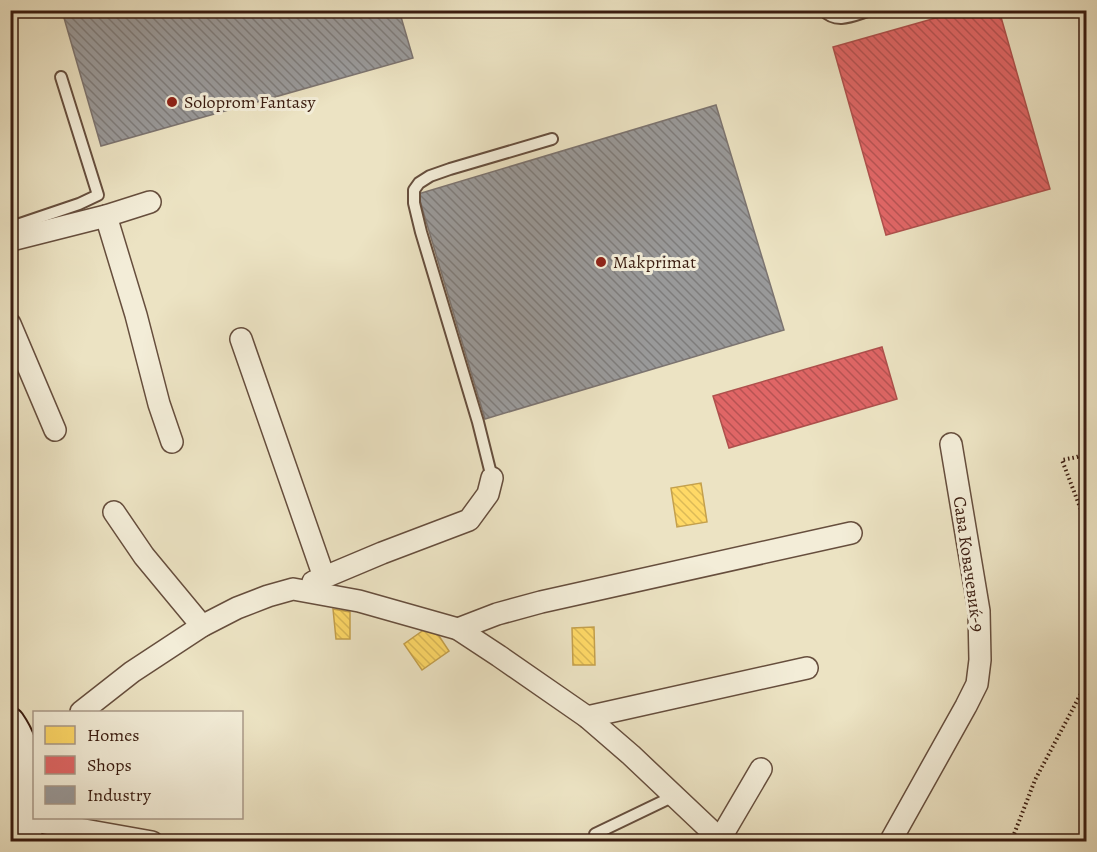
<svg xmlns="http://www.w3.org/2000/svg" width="1097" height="852" viewBox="0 0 1097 852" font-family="Alegreya,serif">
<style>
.homes{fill:url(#homes-back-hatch);stroke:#c4a04c;stroke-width:1.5}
.shops{fill:url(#shops-back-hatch);stroke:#ae504c;stroke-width:1.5}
.industry{fill:url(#industry-back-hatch);stroke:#7c7470;stroke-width:1.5}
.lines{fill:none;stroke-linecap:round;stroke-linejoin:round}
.lane-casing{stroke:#664e3d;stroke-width:14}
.street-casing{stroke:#664e3d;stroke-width:24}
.secondary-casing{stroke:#3a1c10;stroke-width:32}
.path{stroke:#3a1c10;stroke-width:4;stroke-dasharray:1.5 3;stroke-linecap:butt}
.lane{stroke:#f3edd8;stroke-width:10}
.street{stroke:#f3edd8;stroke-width:21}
.secondary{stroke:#f3edd8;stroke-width:28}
.poi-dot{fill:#8f2418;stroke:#f3edd8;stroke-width:2}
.labels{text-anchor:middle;stroke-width:6;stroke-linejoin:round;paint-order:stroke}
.poi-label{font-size:18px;fill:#3a1c10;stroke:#f3edd8;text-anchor:start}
.street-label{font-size:18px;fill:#3a1c10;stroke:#f3edd8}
</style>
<defs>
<pattern id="homes-back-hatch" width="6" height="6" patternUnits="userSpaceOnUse" patternTransform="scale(1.5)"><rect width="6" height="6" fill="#ffd966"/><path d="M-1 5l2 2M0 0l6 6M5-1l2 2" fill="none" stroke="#dbba57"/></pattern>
<pattern id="shops-back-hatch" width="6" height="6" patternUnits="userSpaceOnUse" patternTransform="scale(1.5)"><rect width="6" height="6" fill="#e06666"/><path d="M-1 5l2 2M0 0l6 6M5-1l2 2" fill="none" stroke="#b75353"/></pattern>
<pattern id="industry-back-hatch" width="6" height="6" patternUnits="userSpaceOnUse" patternTransform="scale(1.5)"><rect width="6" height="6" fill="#999"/><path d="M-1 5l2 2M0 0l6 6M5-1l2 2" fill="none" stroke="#7e7c7b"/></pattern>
</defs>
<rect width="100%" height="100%" fill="#ece3c3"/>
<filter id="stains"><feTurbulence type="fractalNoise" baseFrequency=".00333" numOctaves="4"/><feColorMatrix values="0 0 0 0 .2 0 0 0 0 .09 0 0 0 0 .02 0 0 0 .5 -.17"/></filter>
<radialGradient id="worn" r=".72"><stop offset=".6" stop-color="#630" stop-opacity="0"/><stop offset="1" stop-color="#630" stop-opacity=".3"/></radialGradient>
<g class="homes">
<polygon points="701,483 707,522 677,527 671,488"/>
<polygon points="333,609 350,612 350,639 336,639"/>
<polygon points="594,627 595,665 573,665 572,628"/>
<polygon points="425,629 437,633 449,651 422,670 404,644"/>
</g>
<g class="shops">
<polygon points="964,10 999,10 1050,189 886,235 833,47"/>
<polygon points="882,347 897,399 729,448 713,396"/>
</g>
<g class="industry">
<polygon points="399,10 413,58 101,146 62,11"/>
<polygon points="716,105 784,330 485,419 418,194"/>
</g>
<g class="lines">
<defs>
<g id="lane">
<path d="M823,10C837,25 854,15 871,10"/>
<polyline points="10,230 20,224 79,204 98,195 61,77"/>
<polyline points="492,478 478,422 421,232 414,203 414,190 419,183 430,176 450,169 552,139"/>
<polyline points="595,834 674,796"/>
</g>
<g id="street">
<polyline points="106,216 136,315 159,404 172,442"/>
<polyline points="10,238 15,239 106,216 150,202"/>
<polyline points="10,324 55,430"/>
<polyline points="241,339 324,577"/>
<polyline points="114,512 144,556 202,626"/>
<polyline points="313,582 382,553 469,520 488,494 492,478"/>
<polyline points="458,629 497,614 541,602 851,533"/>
<polyline points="81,712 132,672 202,626 237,608 268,596 293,589 359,601 458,629 499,656 587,717 631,755 723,842"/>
<polyline points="587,717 807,668"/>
<polyline points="28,820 152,842"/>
<polyline points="720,839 761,769"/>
<polyline points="890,842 966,706 977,684 980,660 979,611 951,444"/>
</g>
<g id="secondary">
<path d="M10,722C30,751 29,778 10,807"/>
<polyline points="24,779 28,820 27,842"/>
</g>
</defs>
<use href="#lane" class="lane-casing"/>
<use href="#street" class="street-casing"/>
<use href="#secondary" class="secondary-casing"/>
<g class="path">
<polyline points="1085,10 1086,13"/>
<polyline points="1086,452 1077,457 1062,460 1086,523"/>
<polyline points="1011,842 1035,780 1086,684"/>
</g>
<use href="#lane" class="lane"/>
<use href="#street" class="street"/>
<use href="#secondary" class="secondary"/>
</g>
<g class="poi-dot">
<circle cx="172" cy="102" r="6"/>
<circle cx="601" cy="262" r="6"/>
</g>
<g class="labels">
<g class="poi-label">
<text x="184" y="108">Soloprom Fantasy</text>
<text x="613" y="268">Makprimat</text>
</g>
<g class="street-label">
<text transform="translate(969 564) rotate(82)" y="6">Сава Ковачевиќ-9</text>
</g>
</g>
<rect width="1097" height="852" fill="none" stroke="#ece3c3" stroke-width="36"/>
<rect x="12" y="12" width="1073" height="828" fill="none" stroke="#3a1c10" stroke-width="3"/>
<rect x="18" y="18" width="1061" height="816" fill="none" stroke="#3a1c10" stroke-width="1.5"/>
<rect x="33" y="711" width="210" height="108" fill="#f3edd8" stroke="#a99988" stroke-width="1.5"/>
<rect x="45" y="726" width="30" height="18" fill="#ffd966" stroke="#a99988" stroke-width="1.5"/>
<text x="87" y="741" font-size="18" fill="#3a1c10">Homes</text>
<rect x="45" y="756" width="30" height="18" fill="#e06666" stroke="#a99988" stroke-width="1.5"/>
<text x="87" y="771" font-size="18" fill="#3a1c10">Shops</text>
<rect x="45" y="786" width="30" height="18" fill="#999999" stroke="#a99988" stroke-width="1.5"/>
<text x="87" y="801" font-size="18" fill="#3a1c10">Industry</text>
<rect width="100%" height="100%" filter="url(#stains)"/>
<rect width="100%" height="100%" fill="url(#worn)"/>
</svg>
